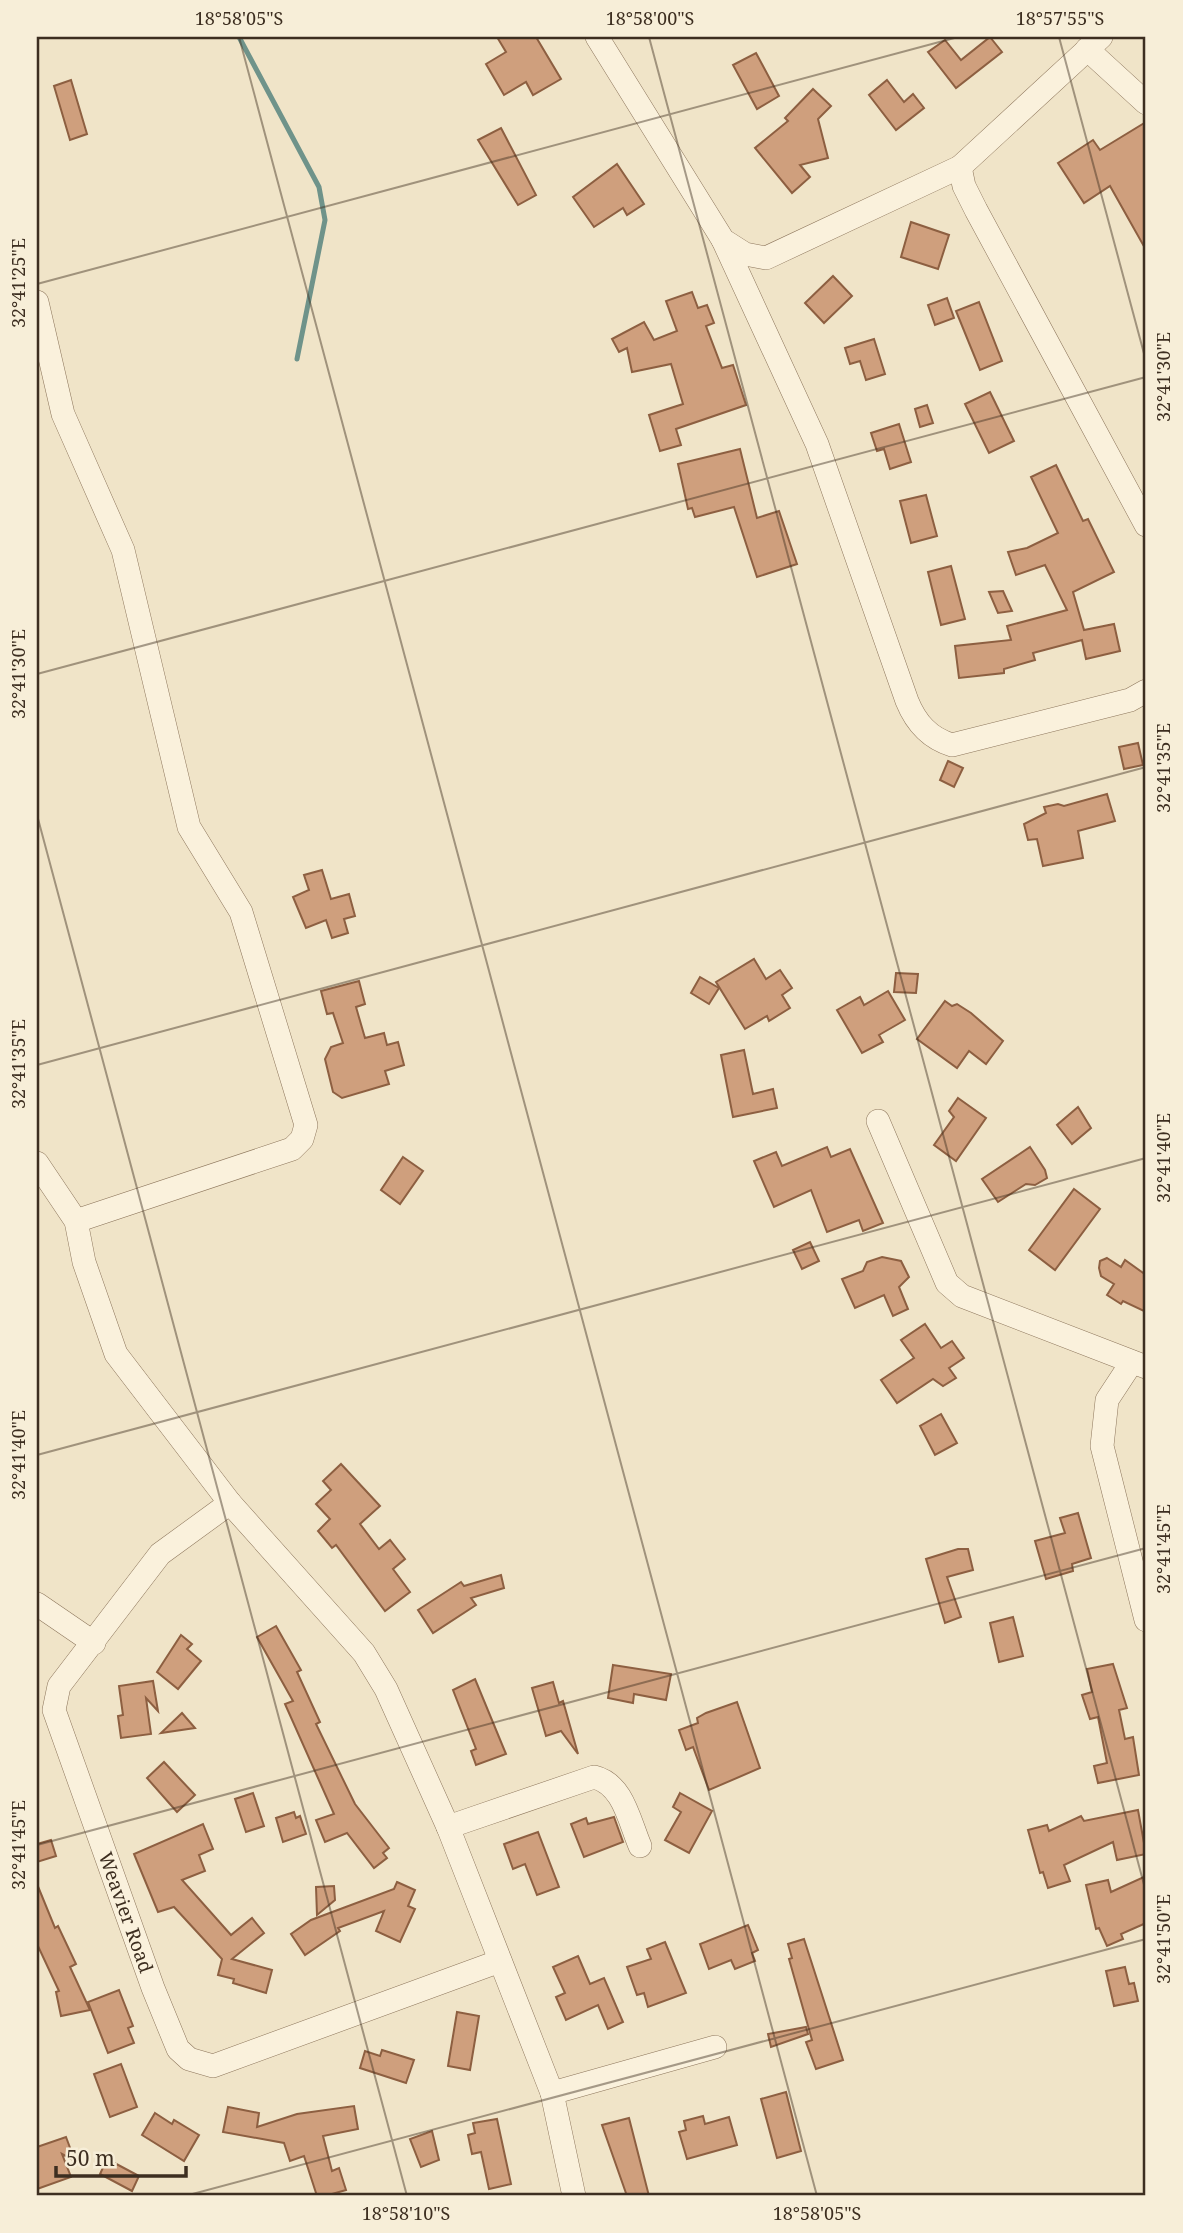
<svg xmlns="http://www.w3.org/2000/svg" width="1183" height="2233" viewBox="0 0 1183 2233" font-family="'Noto Serif',serif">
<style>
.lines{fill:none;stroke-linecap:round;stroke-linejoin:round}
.stream{stroke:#6f938a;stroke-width:5}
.building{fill:#cf9f7d;stroke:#8d5f41;stroke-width:2}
.minor-casing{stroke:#8d765c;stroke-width:24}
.minor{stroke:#faf1dc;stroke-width:23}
.ticks{fill:none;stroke:#3d2e20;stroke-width:2;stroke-opacity:0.45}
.labels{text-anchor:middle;stroke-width:5;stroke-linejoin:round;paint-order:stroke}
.street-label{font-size:19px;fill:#3d2e20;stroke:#f7eed8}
.neatline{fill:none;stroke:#3d2e20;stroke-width:2.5}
.ticks-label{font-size:18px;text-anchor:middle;fill:#3d2e20}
</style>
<rect width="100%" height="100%" fill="#f0e4c8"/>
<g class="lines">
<polyline class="stream" points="239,37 319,187 325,220 297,359"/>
</g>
<g class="building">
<polygon points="497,37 536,37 561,79 533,95 526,82 504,95 486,64 506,52"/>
<polygon points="990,37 1002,52 956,88 928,52 945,40 961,60"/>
<polygon points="756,53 779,96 757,109 733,65"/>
<polygon points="71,80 87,134 70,140 54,86"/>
<polygon points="887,80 904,102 913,94 924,108 896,130 869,95"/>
<polygon points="813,89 831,106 818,119 828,158 800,165 810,177 792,193 755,148 788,121 785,118"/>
<polygon points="1146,122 1146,250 1110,186 1084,203 1058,163 1093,140 1100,150"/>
<polygon points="501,128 536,195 518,205 478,140"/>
<polygon points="617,164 644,204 627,215 623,208 594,227 573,197"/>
<polygon points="911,222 949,235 938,269 901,257"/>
<polygon points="833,276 852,296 824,323 805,303"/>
<polygon points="692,292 698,308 707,305 714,323 706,326 722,368 733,365 746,405 676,429 681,445 660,451 649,415 683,404 671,364 632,372 627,348 619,352 612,339 644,322 654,340 677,331 666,301"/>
<polygon points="947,298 954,318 935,325 928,305"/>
<polygon points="979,302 1002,361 980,370 956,311"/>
<polygon points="874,339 885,374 866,380 860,361 850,364 845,348"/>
<polygon points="990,392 1014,441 989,453 965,404"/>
<polygon points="927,405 933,423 920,427 915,409"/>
<polygon points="899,424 911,462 890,469 884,449 877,451 871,433"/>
<polygon points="740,449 757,518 779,511 797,564 757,577 734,507 695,517 692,508 688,509 678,464"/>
<polygon points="1056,465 1083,521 1088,519 1114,572 1073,592 1084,630 1114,624 1120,651 1086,659 1082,640 1033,653 1035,660 1004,669 1004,673 959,678 955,646 1011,640 1007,626 1067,610 1045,565 1016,575 1008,552 1027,548 1058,533 1031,477"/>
<polygon points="926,495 937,536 911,543 900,501"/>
<polygon points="951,566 965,619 941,625 928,572"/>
<polygon points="1003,591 1012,611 998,613 989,592"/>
<polygon points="1138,743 1143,765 1124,769 1119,747"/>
<polygon points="948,761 963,768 954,787 940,780"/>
<polygon points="1107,794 1115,821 1078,831 1083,858 1043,866 1037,839 1028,840 1024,824 1046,813 1044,807 1058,804 1064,806"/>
<polygon points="322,870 331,899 349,894 355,916 344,919 348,933 332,938 326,920 306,928 293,897 309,890 304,875"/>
<polygon points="754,959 766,979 780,970 792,988 782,995 790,1008 769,1021 767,1016 745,1029 716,982"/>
<polygon points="896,973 918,974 916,993 894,992"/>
<polygon points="700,977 719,988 709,1004 691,993"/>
<polygon points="359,981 365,1004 356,1007 365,1038 384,1033 387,1045 398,1042 404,1065 385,1071 389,1084 342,1098 333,1092 325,1059 331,1047 343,1043 333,1013 327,1014 321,991"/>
<polygon points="888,991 905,1020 879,1035 883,1042 862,1053 837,1010 860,997 864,1005"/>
<polygon points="945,1001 952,1006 957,1004 971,1013 1003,1041 986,1064 969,1051 957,1068 917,1039"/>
<polygon points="744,1050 753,1094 773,1089 777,1108 733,1117 721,1055"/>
<polygon points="958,1098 986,1118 956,1161 934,1145 954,1117 949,1111"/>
<polygon points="1078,1107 1091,1128 1072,1144 1057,1125"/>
<polygon points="827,1147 831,1157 850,1149 883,1223 863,1231 859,1220 827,1232 811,1190 774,1207 754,1161 776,1152 782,1166"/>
<polygon points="1030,1147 1045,1170 1047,1178 1035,1185 1026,1184 998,1202 982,1179"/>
<polygon points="403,1157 423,1171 400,1204 381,1190"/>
<polygon points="1074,1189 1100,1209 1055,1270 1029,1250"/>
<polygon points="810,1242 819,1261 802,1269 793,1250"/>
<polygon points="882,1257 901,1261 909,1277 899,1287 908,1309 893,1316 884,1295 855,1308 842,1279 863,1271 867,1262"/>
<polygon points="1107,1258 1121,1267 1125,1260 1146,1275 1146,1312 1123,1301 1121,1304 1107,1295 1114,1284 1101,1276 1099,1268 1100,1261"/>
<polygon points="925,1324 941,1348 952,1341 964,1358 949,1368 956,1378 943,1386 933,1379 897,1403 881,1380 914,1358 901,1340"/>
<polygon points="941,1414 957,1443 935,1455 920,1426"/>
<polygon points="341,1464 380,1506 360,1524 379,1549 390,1540 405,1559 393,1569 410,1592 385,1611 336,1545 332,1548 318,1531 330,1519 316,1504 331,1490 323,1481"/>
<polygon points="1078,1513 1091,1558 1072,1564 1073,1571 1046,1579 1035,1541 1065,1533 1060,1518"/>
<polygon points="958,1549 968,1549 973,1570 947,1577 961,1617 945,1623 926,1559"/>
<polygon points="501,1575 504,1588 471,1598 476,1605 433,1633 418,1610 461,1582 464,1586"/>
<polygon points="1013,1617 1023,1656 999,1662 990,1623"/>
<polygon points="276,1626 301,1670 297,1672 320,1722 316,1724 355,1804 389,1848 383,1853 387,1858 374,1868 347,1833 325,1842 316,1820 334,1814 285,1704 293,1701 257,1637"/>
<polygon points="181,1635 192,1644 187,1649 201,1661 178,1689 157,1672"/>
<polygon points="1113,1664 1127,1708 1119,1710 1125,1739 1133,1737 1139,1775 1098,1783 1094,1766 1107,1763 1098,1717 1090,1719 1082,1695 1092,1692 1087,1669"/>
<polygon points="613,1665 671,1674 666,1700 634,1694 633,1703 608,1698"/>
<polygon points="475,1679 506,1754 476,1765 471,1751 476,1749 453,1690"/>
<polygon points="153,1681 158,1711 146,1698 151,1734 121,1738 118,1716 123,1715 119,1686"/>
<polygon points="553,1682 559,1703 563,1701 578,1754 561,1731 546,1736 532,1688"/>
<polygon points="737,1702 760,1768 709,1790 693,1747 686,1750 679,1730 698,1723 697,1718 706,1713"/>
<polygon points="182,1713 195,1728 161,1733"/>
<polygon points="164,1762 195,1795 177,1812 147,1778"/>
<polygon points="253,1793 264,1826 246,1832 235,1799"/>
<polygon points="680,1793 712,1811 689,1853 665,1840 681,1812 673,1807"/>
<polygon points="1138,1810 1146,1854 1117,1860 1113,1842 1064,1865 1070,1881 1048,1888 1043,1872 1040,1873 1028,1830 1047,1825 1049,1831 1081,1816 1084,1821"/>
<polygon points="294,1812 296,1818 300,1816 306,1834 283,1842 276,1818"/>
<polygon points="614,1817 623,1842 584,1857 571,1824 586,1818 588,1824"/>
<polygon points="203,1824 213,1849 199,1855 205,1871 182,1880 231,1935 252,1918 264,1933 232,1959 272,1970 266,1993 233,1983 234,1979 218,1975 222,1959 174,1907 158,1912 134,1854"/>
<polygon points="538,1832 559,1887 537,1895 525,1864 513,1869 504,1844"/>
<polygon points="51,1840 56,1856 37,1862 37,1844"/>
<polygon points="1146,1876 1146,1923 1121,1934 1123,1939 1107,1946 1099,1928 1096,1929 1086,1885 1108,1880 1111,1892"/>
<polygon points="397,1882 415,1890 408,1906 415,1909 400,1942 376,1931 384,1911 338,1928 340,1931 305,1955 291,1934 311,1920 394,1889"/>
<polygon points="37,1884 55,1928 58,1926 76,1964 70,1967 90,2010 61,2016 56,1992 59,1991 37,1944"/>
<polygon points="334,1886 335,1900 317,1915 316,1887"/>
<polygon points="748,1925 758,1950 752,1953 755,1961 735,1969 731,1960 709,1969 700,1944"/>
<polygon points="804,1939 843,2060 816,2069 806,2042 812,2040 789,1959 792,1958 788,1944"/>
<polygon points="665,1942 686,1993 648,2007 644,1993 637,1995 627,1967 651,1959 647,1949"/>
<polygon points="578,1956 590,1984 604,1978 623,2022 608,2029 598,2005 566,2020 556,1997 565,1993 553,1967"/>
<polygon points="1125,1967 1129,1984 1134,1983 1138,2001 1114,2006 1106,1971"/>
<polygon points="119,1990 133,2026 128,2028 134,2043 108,2053 88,2002"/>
<polygon points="457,2012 479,2016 470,2070 448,2066"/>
<polygon points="806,2027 808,2034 771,2047 768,2034"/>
<polygon points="382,2050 414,2060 406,2083 360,2068 365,2051 380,2056"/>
<polygon points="121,2064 137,2107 110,2117 94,2074"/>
<polygon points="786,2092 801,2151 777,2158 761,2099"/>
<polygon points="354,2106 358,2129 323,2136 332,2171 339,2168 346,2190 325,2196 317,2196 304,2156 290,2161 284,2143 223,2132 228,2107 259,2113 257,2127 297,2114"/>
<polygon points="155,2113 172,2124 174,2120 199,2135 184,2161 142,2135"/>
<polygon points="703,2116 705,2124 729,2117 737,2145 687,2159 679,2132 686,2130 684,2121"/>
<polygon points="629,2118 649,2196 627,2196 602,2125"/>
<polygon points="497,2119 511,2184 489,2189 481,2152 472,2154 468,2135 475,2133 473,2123"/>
<polygon points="432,2131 439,2160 421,2167 410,2139"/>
<polygon points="66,2137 75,2161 62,2154 71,2177 37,2189 37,2147"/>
<polygon points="107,2159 139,2176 132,2191 100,2174"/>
</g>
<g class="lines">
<defs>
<g id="minor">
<polyline points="597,37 723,240 745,254 766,258 960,167 1101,37"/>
<polyline points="1087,49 1146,103"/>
<polyline points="960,167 964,186 976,210 1146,525"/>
<path d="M723,240L817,444L907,701C916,723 929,738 952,745L1130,700L1146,691"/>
<polyline points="37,302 63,414 123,550 189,827 241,912 306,1125 302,1139 292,1149 76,1221"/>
<polyline points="878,1121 947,1283 962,1296 1146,1367"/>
<polyline points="37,1163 76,1221 84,1262 116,1354 230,1503 364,1653 386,1689 448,1827 552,2093 574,2196"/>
<polyline points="1132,1362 1107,1400 1102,1446 1146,1620"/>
<path id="s1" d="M230,1503L160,1554L59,1686L54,1710L153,1988L178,2049L189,2059L213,2066L500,1961"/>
<polyline points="37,1604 94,1643"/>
<path d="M448,1827L594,1777C623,1784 629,1820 640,1846"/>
<polyline points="552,2093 715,2047"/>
</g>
</defs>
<use href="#minor" class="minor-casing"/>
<use href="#minor" class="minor"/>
</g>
<path class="ticks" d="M239,37L817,2196M649,37L1146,1892M1059,37L1146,361M37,284L958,37M37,674L1146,377M37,815L407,2196M37,1065L1146,767M37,1455L1146,1158M37,1845L1146,1548M185,2196L1146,1939"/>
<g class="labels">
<g class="street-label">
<text dy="7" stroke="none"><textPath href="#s1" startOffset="492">Weavier Road</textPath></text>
</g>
</g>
<rect width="1183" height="2233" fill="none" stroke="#f7eed8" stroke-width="77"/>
<path d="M56 2166v10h130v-10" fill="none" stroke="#3d2e20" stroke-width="3.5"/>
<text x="66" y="2166" font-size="21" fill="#3d2e20" stroke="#f7eed8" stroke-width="5" paint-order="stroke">50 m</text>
<rect x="38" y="38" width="1106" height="2156" class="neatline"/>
<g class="ticks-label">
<text x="239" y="25">18°58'05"S</text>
<text x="650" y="25">18°58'00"S</text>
<text x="1060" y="25">18°57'55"S</text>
<text transform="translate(19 283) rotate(-90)" y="6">32°41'25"E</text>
<text transform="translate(1164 377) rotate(-90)" y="6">32°41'30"E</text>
<text transform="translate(19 674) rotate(-90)" y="6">32°41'30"E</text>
<text transform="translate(1164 768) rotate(-90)" y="6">32°41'35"E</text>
<text transform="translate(19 1064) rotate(-90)" y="6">32°41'35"E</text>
<text transform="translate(1164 1158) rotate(-90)" y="6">32°41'40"E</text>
<text transform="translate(19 1455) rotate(-90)" y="6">32°41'40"E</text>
<text transform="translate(1164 1549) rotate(-90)" y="6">32°41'45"E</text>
<text transform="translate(19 1845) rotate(-90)" y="6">32°41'45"E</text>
<text transform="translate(1164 1939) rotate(-90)" y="6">32°41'50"E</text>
<text x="406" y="2220">18°58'10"S</text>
<text x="817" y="2220">18°58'05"S</text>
</g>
</svg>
